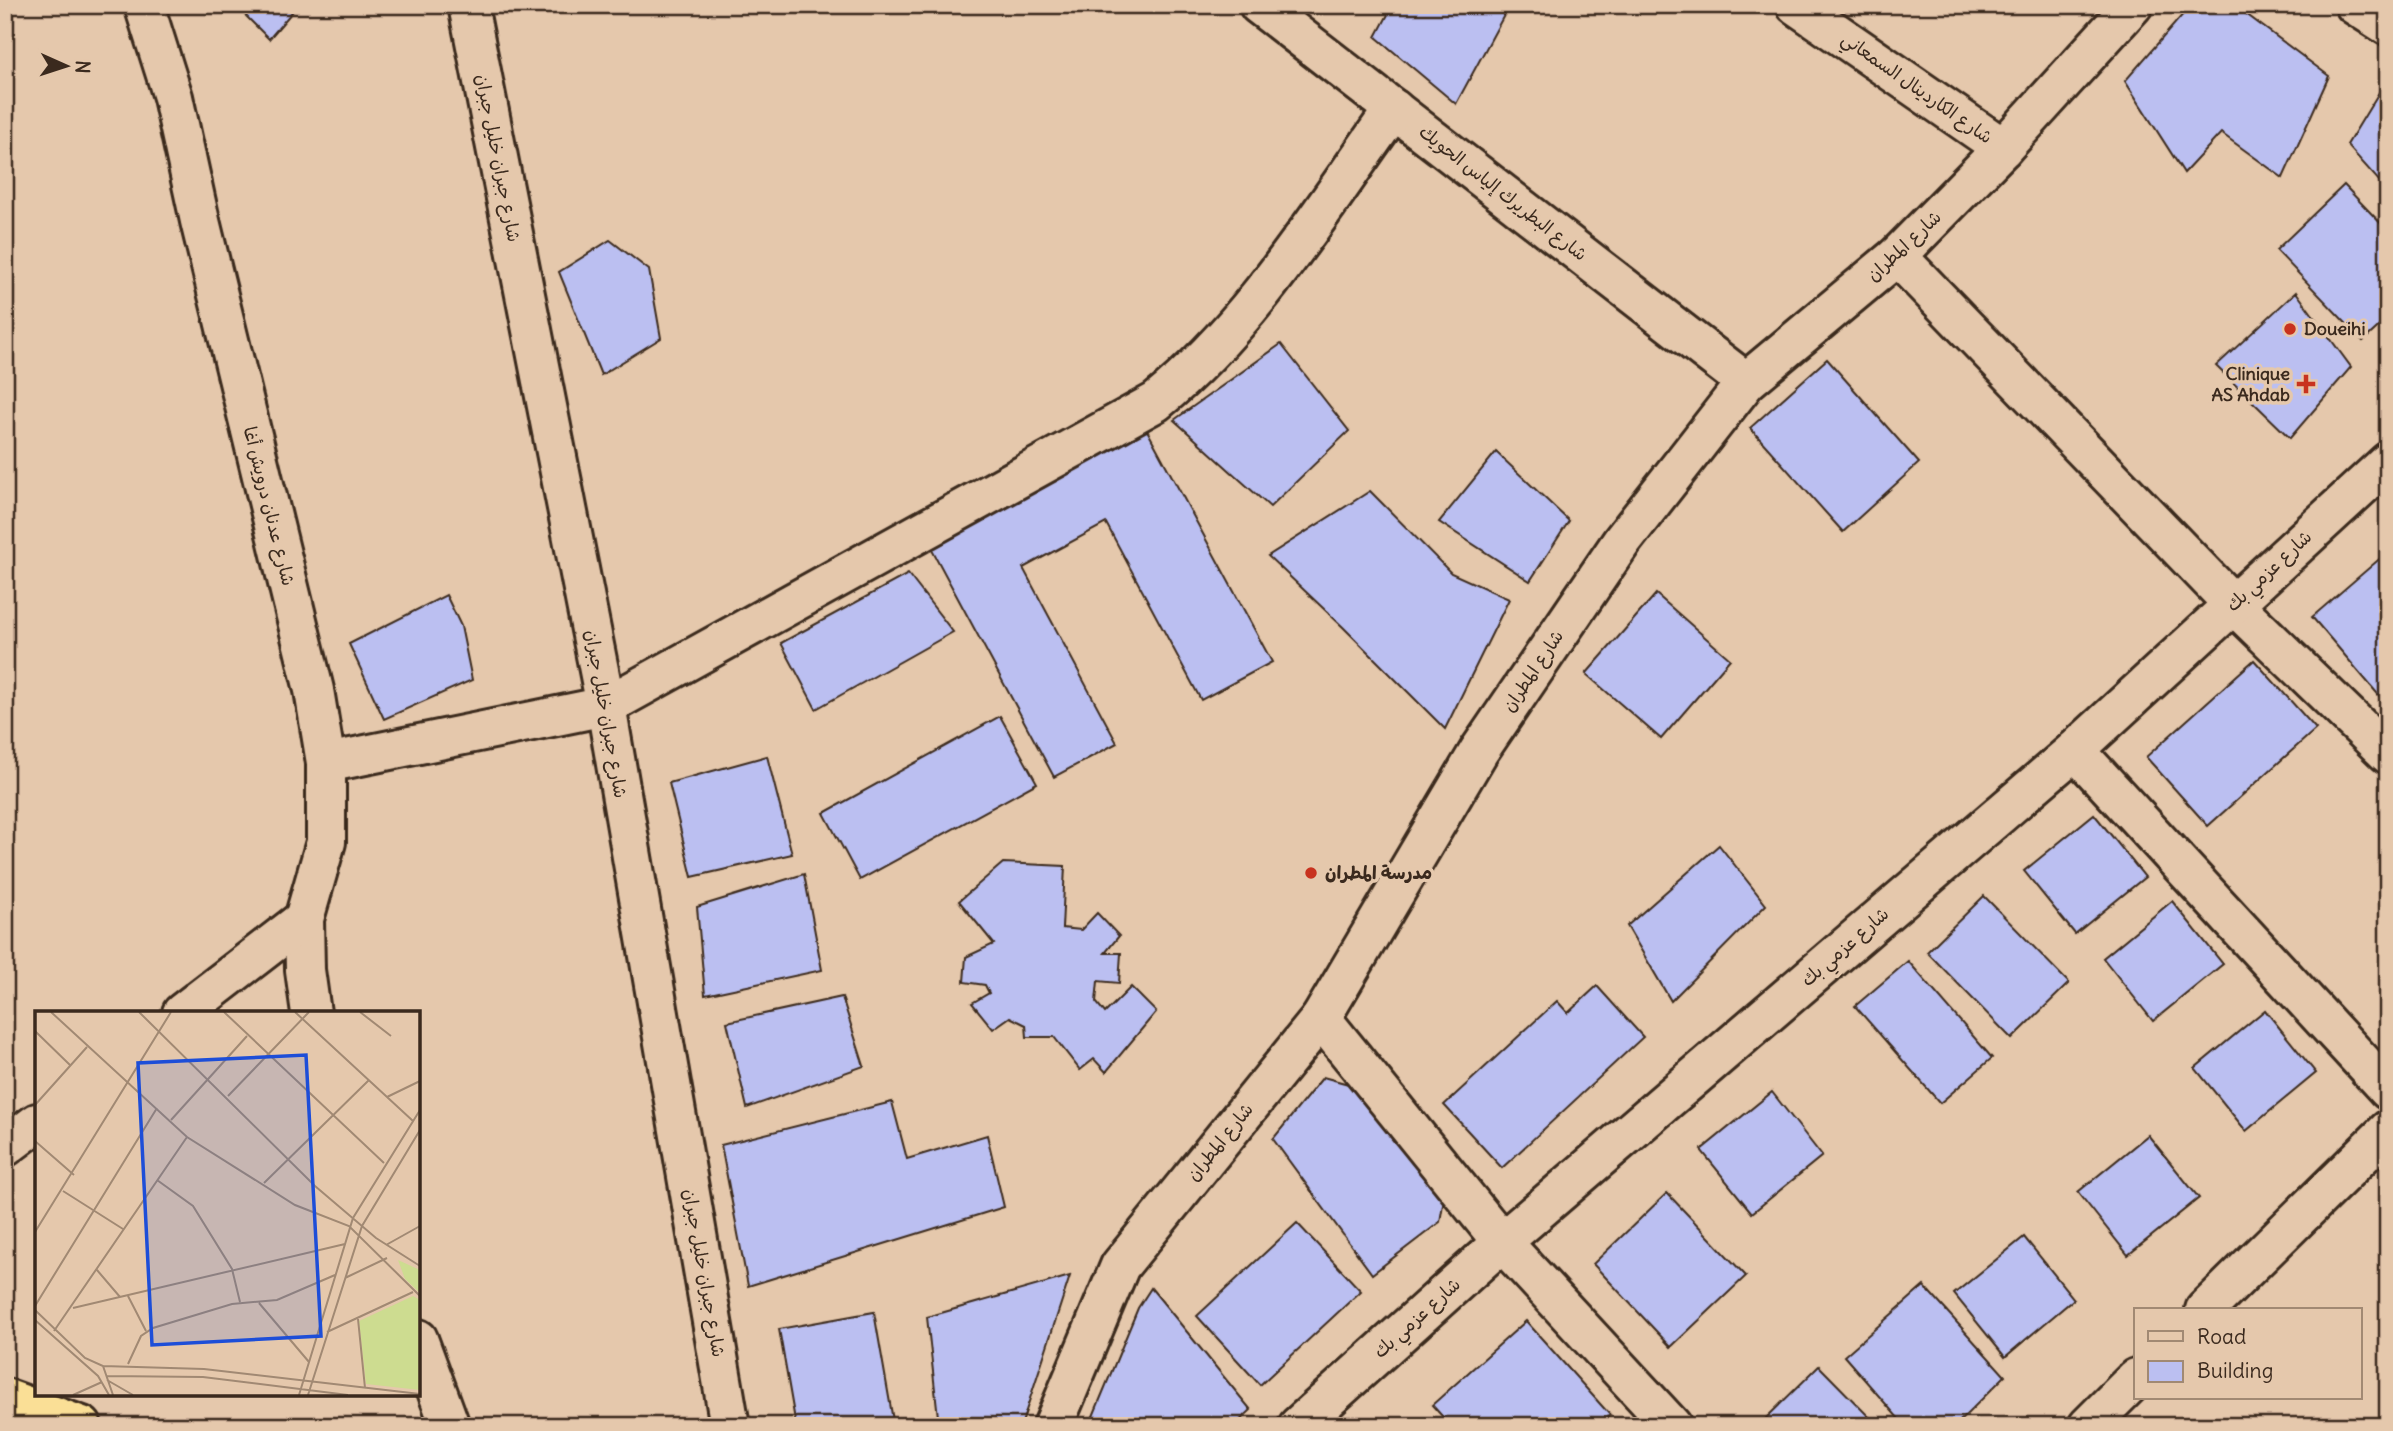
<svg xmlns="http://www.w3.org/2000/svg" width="2393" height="1431" viewBox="0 0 2393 1431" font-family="Delius,'Playpen Sans Arabic',sans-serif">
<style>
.building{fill:#bbbff1;stroke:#3b2a1e;stroke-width:2}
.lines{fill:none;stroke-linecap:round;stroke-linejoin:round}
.street-casing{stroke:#3b2a1e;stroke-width:44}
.highway-casing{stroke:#3b2a1e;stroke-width:44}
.street{stroke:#e5c8ac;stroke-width:38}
.highway{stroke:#fadf96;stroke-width:38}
.poi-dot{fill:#c8321e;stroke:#e5c8ac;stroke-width:2.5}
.labels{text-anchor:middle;stroke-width:7;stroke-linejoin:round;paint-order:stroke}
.street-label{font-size:18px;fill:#3b2a1e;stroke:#e5c8ac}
.poi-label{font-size:18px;font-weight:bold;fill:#3b2a1e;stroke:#e5c8ac;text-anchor:start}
.inset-road{fill:none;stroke:#a18973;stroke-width:2}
.view{fill:#1d4ed8;fill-opacity:0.15;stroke:#1d4ed8;stroke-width:3.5}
.inset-edge{fill:none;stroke:#3b2a1e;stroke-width:3.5}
</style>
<rect width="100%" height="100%" fill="#e5c8ac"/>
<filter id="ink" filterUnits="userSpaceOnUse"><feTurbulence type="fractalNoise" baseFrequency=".0143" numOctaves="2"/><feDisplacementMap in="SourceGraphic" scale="14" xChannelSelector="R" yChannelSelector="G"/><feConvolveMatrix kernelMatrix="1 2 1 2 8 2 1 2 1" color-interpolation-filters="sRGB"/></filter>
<g filter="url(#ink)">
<g class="building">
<polygon points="235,5 298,5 269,39"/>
<polygon points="1393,5 1509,6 1456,104 1376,37"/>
<polygon points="2191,5 2234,5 2329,76 2283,178 2221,133 2184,173 2125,81"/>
<polygon points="2381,89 2388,93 2388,191 2347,145"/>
<polygon points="2344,185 2388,231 2388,318 2363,341 2276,250"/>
<polygon points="610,240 649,270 661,338 601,375 559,272"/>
<polygon points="2296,292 2351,367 2290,438 2216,366"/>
<polygon points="1281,344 1349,431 1270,507 1174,420"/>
<polygon points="1827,359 1919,463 1843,532 1750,428"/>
<polygon points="1141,419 1272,662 1201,700 1106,523 1023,568 1117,743 1054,777 925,537"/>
<polygon points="1496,452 1569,521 1530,581 1439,522"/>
<polygon points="1370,491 1451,573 1509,599 1445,729 1343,627 1268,556"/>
<polygon points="2384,555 2388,559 2388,706 2312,617"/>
<polygon points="908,574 953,632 816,709 781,643"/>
<polygon points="1656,594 1730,659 1661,739 1586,674"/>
<polygon points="446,595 461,626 472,680 384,719 349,644"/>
<polygon points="2254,660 2316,729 2208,826 2146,757"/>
<polygon points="1000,716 1037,783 860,880 824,813"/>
<polygon points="767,756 792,854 692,877 669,783"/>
<polygon points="2094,814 2145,877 2075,934 2024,871"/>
<polygon points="1719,845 1766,905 1671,1001 1627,926"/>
<polygon points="1003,863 1065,866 1062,928 1081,930 1097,913 1119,936 1105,953 1121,953 1119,983 1098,981 1096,1002 1105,1013 1131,987 1156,1012 1106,1072 1094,1059 1080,1070 1054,1037 1027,1037 1026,1025 1010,1017 993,1029 972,1003 989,993 985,985 964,982 966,957 994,944 959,901"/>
<polygon points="804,874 822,970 705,995 697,907"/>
<polygon points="1984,896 2069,983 2012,1039 1927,952"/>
<polygon points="2172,901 2223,964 2153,1021 2103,958"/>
<polygon points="1908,961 1992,1058 1940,1103 1855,1006"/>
<polygon points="1597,986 1643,1037 1502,1168 1444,1105 1557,1001 1568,1013"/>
<polygon points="842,997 864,1066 747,1108 727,1022"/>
<polygon points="2265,1010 2316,1073 2246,1131 2195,1068"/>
<polygon points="1323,1077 1352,1085 1445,1192 1440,1222 1372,1274 1273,1139"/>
<polygon points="1772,1092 1822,1156 1752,1213 1701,1150"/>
<polygon points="892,1102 907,1159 987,1135 1004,1207 748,1286 721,1145"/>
<polygon points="2148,1135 2199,1198 2128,1255 2078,1192"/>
<polygon points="1667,1193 1746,1276 1671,1347 1593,1264"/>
<polygon points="1297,1223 1361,1291 1260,1385 1197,1316"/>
<polygon points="2024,1237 2074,1299 2005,1357 1954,1294"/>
<polygon points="1070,1276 1021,1426 939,1426 927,1317"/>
<polygon points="1924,1286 2005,1376 1955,1426 1905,1426 1844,1356"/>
<polygon points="1151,1288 1251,1410 1234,1426 1089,1426 1138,1308"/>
<polygon points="874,1312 894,1426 796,1426 779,1329"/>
<polygon points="1526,1321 1610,1415 1597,1426 1451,1426 1432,1405"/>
<polygon points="1819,1366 1878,1426 1758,1426"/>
</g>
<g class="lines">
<defs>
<g id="street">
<polyline points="144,5 173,97 200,221 314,690 326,763 326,842 304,919 305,970 311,1013"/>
<polyline points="468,5 606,706 730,1426"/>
<polyline points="1259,5 1746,382"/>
<polyline points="1796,5 2003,148"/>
<polyline points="2355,5 2388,26"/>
<polyline points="1897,256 2233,604 2388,754"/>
<polyline points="2075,750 2388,1090"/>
<path d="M326,763L606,706L1156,402C1254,322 1321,210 1394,109"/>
<polyline points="182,1013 304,919"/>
<polyline points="1321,1018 1502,1242 1672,1426"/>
<polyline points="5,1147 37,1123"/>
<polyline points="2205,1310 2388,1130"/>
<polyline points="418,1339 450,1426"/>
<polyline points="1053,1426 1120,1266 1321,1018 1479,751 1622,541 1746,382 1897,256 2003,148 2133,5"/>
<polyline points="1298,1426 1502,1242 2075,750 2388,462"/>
<polyline points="2088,1426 2136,1378"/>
</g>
<polyline id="highway" points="5,1398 82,1426"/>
</defs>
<use href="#street" class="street-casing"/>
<use href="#highway" class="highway-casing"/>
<use href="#street" class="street"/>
<use href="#highway" class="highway"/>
</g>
</g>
<g class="poi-dot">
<circle cx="2290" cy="329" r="7"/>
<path d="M2302.5 373.5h7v7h7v7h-7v7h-7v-7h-7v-7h7z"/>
<circle cx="1311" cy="873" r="7"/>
</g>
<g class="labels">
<g class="street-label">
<text transform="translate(1917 88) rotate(35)" y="6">شارع الكاردينال السمعاني</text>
<text transform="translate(498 158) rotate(79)" y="6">شارع جبران خليل جبران</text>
<text transform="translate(1503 193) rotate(38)" y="6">شارع البطريرك إلياس الحويك</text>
<text transform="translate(1904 246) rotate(-43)" y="6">شارع المطران</text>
<text transform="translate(269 506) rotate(76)" y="6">شارع عدنان درويش أغا</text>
<text transform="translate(2269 571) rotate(-43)" y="6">شارع عزمي بك</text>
<text transform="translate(1533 671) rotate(-56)" y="6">شارع المطران</text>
<text transform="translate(606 714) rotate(80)" y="6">شارع جبران خليل جبران</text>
<text transform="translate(1845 947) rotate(-41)" y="6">شارع عزمي بك</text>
<text transform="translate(1220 1142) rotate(-51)" y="6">شارع المطران</text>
<text transform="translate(704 1273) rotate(80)" y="6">شارع جبران خليل جبران</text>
<text transform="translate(1417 1318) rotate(-42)" y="6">شارع عزمي بك</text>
</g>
<g class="poi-label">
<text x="2304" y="335">Doueihi</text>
<text x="2290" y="380" text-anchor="end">Clinique<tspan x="2290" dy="21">AS Ahdab</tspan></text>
<text x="1325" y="879">مدرسة المطران</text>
</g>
</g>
<g transform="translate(35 1011)">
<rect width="385" height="385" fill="#e5c8ac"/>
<path d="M363,249L385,259V282L370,268ZM378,285L385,289V379L331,373L324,310Z" fill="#cddc90"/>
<path class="inset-road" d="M16,1L152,126L260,194L314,215L385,285M104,1L280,175L341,227L385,255M189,1L349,152M260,1L378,110M325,1L356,25M0,20L36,55M193,85L274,1M352,86L385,70M0,94L52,36M136,109L212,25M0,130L39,164M122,169L158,195L197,258L205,291M229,172L334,69M28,180L88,218M0,221L136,1M351,234L385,215M62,259L85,286M310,267L352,247M93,285L111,320M224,292L274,351M0,295L122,97M38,297L310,233M0,299L50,347L68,355L78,384M323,308L330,377M0,309L63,365L74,384M19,320L152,126M292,321L378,281M93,353L106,325L118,317L197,293L242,289L300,264M68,355L169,358L385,383M72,365L168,366L313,384M72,369L98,384M38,384L67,371M264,384L318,207L385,99M273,384L327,215L385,119"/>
<path class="view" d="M271,44L286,325L117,334L103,52Z"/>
<rect width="385" height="385" class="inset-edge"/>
</g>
<rect width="2393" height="1431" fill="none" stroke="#e5c8ac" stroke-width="28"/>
<rect x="14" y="14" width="2365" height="1403" fill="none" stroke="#3b2a1e" stroke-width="2.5" filter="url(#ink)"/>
<rect x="2134" y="1308" width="228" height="91" fill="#e5c8ac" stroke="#a18973" stroke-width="2"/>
<rect x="2148" y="1331" width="35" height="10" fill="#e5c8ac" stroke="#a18973" stroke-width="2"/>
<text x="2197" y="1344" font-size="21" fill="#3b2a1e">Road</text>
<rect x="2148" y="1361" width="35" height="21" fill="#bbbff1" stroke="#a18973" stroke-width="2"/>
<text x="2197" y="1378" font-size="21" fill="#3b2a1e">Building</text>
<g transform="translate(66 66) rotate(93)" stroke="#e5c8ac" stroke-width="5" paint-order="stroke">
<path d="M0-5L12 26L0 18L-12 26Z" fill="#3b2a1e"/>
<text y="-10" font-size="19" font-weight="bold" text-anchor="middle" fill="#3b2a1e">N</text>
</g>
</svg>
